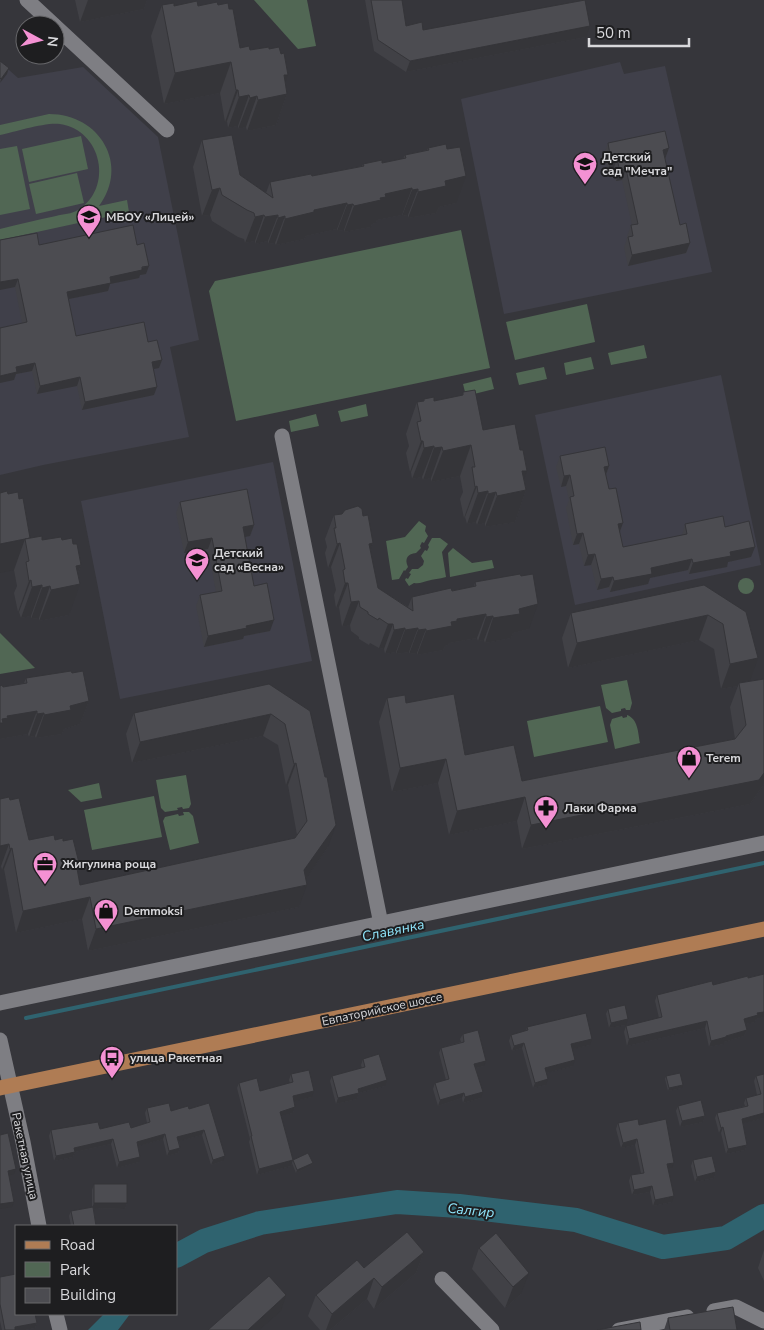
<svg xmlns="http://www.w3.org/2000/svg" width="764" height="1330" viewBox="0 0 764 1330" font-family="'Nunito Sans',sans-serif">
<style>
.built{fill:#40404a}
.green{fill:#516754}
.water{fill:#2f636f}
.lines{fill:none;stroke-linecap:round;stroke-linejoin:round}
.stream{stroke:#2f636f;stroke-width:4}
.river{stroke:#2f636f;stroke-width:24}
.minor{stroke:#7e7e83;stroke-width:15}
.major{stroke:#af7c54;stroke-width:15}
.wall{fill:#414146}
.shaded-wall{fill:#353539}
.building{fill:#4c4c51;stroke:#353539}
.labels{text-anchor:middle;stroke-width:4;stroke-linejoin:round;paint-order:stroke}
.poi-label{font-size:12px;font-weight:bold;fill:#d8d8db;stroke:#1e1e20;text-anchor:start}
.street-label{font-size:12px;fill:#d8d8db;stroke:#1e1e20}
.water-label{font-size:14px;font-style:italic;fill:#8fe5fb;stroke:#1e1e20}
</style>
<rect width="100%" height="100%" fill="#36363b"/>
<g class="built">
<polygon points="0,62 18,78 83,67 158,137 199,340 170,347 189,437 43,465 0,475"/>
<polygon points="620,62 624,74 665,66 712,272 504,314 461,99"/>
<polygon points="721,375 761,565 575,605 535,415"/>
<polygon points="273,462 312,661 120,699 81,501"/>
</g>
<g class="green">
<polygon points="254,0 307,0 316,46 298,49"/>
<path d="M49,114C100,114 130,165 99,206L127,200L129,212L0,240V229C19,224 37,220 56,216C63,214 72,214 78,210C114,188 102,130 60,124C45,122 15,132 0,135V125Z"/>
<polygon points="81,136 88,169 29,182 22,149"/>
<polygon points="17,146 30,209 0,215 0,149"/>
<polygon points="77,173 84,203 36,214 29,184"/>
<polygon points="461,230 490,368 236,421 209,291 215,281"/>
<polygon points="587,304 595,342 515,360 506,322"/>
<polygon points="644,345 647,358 611,365 608,353"/>
<polygon points="591,357 594,369 566,375 564,363"/>
<polygon points="544,367 547,379 519,385 516,373"/>
<polygon points="491,377 494,389 466,396 463,384"/>
<polygon points="366,404 368,416 341,422 338,411"/>
<polygon points="316,414 319,426 291,432 289,421"/>
<path d="M419,521L426,526L425,531L428,536L424,543L422,542L420,546L421,548L416,553C408,554 404,558 408,567L405,571L404,570L399,579L392,580L386,541L405,537Z"/>
<path d="M432,538H440L448,544L442,552L446,577C439,579 434,579 427,581C422,582 420,584 414,583L409,586L405,580L406,578L408,579L411,574L409,573L412,569H418L423,565L424,561L421,556L425,550L427,551L429,547L428,545Z"/>
<polygon points="453,548 472,563 492,560 494,568 450,577 448,553"/>
<circle cx="746" cy="586" r="8"/>
<polygon points="0,633 35,668 0,674"/>
<polygon points="627,680 632,703 630,710 626,710 625,708 621,709 621,711 612,713 606,708 601,685"/>
<polygon points="600,706 608,742 534,757 527,721"/>
<path d="M627,715C638,719 638,732 640,743L615,749L610,725L612,719L622,716L623,718L627,717Z"/>
<polygon points="186,775 191,804 189,808 183,809 182,807 177,808 178,810 165,812 161,808 156,780"/>
<polygon points="99,783 102,798 81,802 68,790"/>
<polygon points="154,796 162,837 92,850 84,810"/>
<polygon points="183,812 189,812 193,816 199,843 170,850 163,821 165,817 178,814 179,816 184,815"/>
</g>
<polygon class="water" points="104,1314 130,1314 118,1330 88,1330"/>
<g class="lines">
<polyline class="stream" points="26,1018 764,863"/>
<polyline class="river" points="176,1256 204,1241 260,1223 397,1202 459,1206 576,1220 663,1247 726,1238 764,1216"/>
<g class="minor">
<polyline points="27,0 54,25"/>
<polyline points="55,26 167,130"/>
<polyline points="282,436 381,924"/>
<polyline points="0,1003 764,843"/>
<polyline points="0,1040 23,1142 39,1226"/>
<polyline points="442,1279 492,1330"/>
<polyline points="714,1311 736,1307 764,1321"/>
<polyline points="56,1314 60,1330"/>
<polyline points="619,1330 687,1317"/>
</g>
<polyline class="major" points="0,1088 764,929"/>
</g>
<g class="wall">
<polygon points="75,0 147,0 144,9 80,22"/>
<polygon points="365,0 402,0 406,26 423,30 586,37 406,72 374,51"/>
<polygon points="162,5 174,6 218,5 240,48 250,50 285,83 287,94 276,125 247,131 246,127 238,129 238,126 228,128 227,121 225,122 220,93 164,104 151,36"/>
<polygon points="202,140 240,175 266,193 270,182 312,176 362,166 363,164 382,163 403,159 405,155 427,150 428,148 456,203 439,207 436,213 408,218 408,215 402,216 402,215 377,220 376,223 372,224 371,227 344,232 344,230 337,231 337,229 306,236 304,239 276,245 275,243 268,244 268,241 255,244 255,241 245,243 244,239 238,237 212,221 210,215 202,216 193,167"/>
<polygon points="608,143 665,158 680,225 690,243 686,253 628,266 624,248 627,238 627,236 631,225 632,225 622,180 616,181 613,170 607,171 604,154"/>
<polygon points="39,245 137,245 146,274 140,275 139,278 110,284 108,291 69,299 76,336 148,342 162,360 159,368 154,369 154,395 82,410 77,386 37,394 32,371 16,374 14,380 22,323 15,287 0,290"/>
<polygon points="463,392 483,430 524,479 526,490 515,522 485,527 485,523 477,525 476,522 467,524 465,517 464,518 460,499 463,492 460,476 431,482 431,478 423,480 422,477 412,479 411,472 410,472 406,453 409,446 406,434 417,402 423,401 424,399 434,401 462,396"/>
<polygon points="560,456 609,466 606,475 623,547 682,535 685,524 725,527 751,557 728,562 727,567 689,574 688,570 650,578 648,584 610,592 609,587 597,590 591,565 584,566 579,544 573,545 566,508 569,500 566,486 561,487 556,467"/>
<polygon points="8,494 30,538 42,540 62,540 73,544 81,565 78,573 69,615 39,621 39,618 31,619 31,616 21,618 19,612 18,612 14,593 17,586 14,570"/>
<polygon points="180,502 254,525 250,536 245,537 254,586 270,631 244,636 243,639 204,647 196,606 200,595 216,592 208,549 184,553 176,513"/>
<polygon points="334,515 363,516 373,543 370,550 378,588 408,607 412,597 474,587 475,582 529,629 513,633 511,638 485,643 484,640 478,641 477,638 449,643 448,645 445,646 443,650 417,655 417,653 409,654 409,652 396,654 396,652 385,654 384,649 379,648 370,643 369,645 359,639 359,637 351,631 350,625 342,627 339,607 336,608 334,595 336,590 331,567 328,568 325,553 327,547 325,539"/>
<polygon points="746,612 750,681 764,679 764,784 750,804 522,849 517,821 449,835 438,783 392,792 379,722 387,698 406,703 465,755 522,781 735,739 730,707 738,686 721,689 714,649 699,640 568,668 562,638 571,613"/>
<polygon points="72,673 89,701 80,724 64,729 62,734 36,738 35,736 29,737 28,734 0,739 0,686 3,687 24,683 26,678"/>
<polygon points="310,711 328,847 306,878 299,907 88,951 82,919 16,933 4,869 2,870 1,866 10,800 29,840 55,840 63,841 77,868 80,885 295,838 297,835 288,785 286,785 278,745 263,736 132,763 126,734 134,713"/>
<polygon points="764,974 764,1017 756,1019 755,1022 745,1024 747,1030 744,1036 724,1042 724,1044 709,1047 705,1028 627,1046 624,1032 626,1026 659,1018 655,1001 657,995 713,985"/>
<polygon points="608,1009 626,1025 609,1028 606,1014"/>
<polygon points="527,1027 590,1045 572,1049 573,1066 546,1073 546,1085 533,1088 522,1048 512,1051 509,1041 511,1035 526,1031"/>
<polygon points="463,1034 484,1066 476,1068 481,1098 463,1103 462,1098 438,1106 433,1089 435,1083 446,1080 439,1053 441,1048 461,1042 460,1039"/>
<polygon points="363,1059 385,1086 359,1093 357,1099 336,1104 330,1081 332,1076 362,1068 361,1065"/>
<polygon points="291,1074 312,1097 294,1101 295,1107 293,1113 281,1116 293,1160 313,1163 312,1165 296,1173 292,1163 291,1166 257,1175 249,1142 250,1139 237,1088 239,1083 260,1091 290,1083 289,1080"/>
<polygon points="764,1074 764,1118 743,1123 747,1145 745,1150 726,1154 721,1133 719,1133 715,1118 717,1113 745,1106 744,1103 746,1098 757,1095 754,1081 756,1076"/>
<polygon points="666,1076 682,1088 668,1091 665,1079"/>
<polygon points="209,1103 223,1161 211,1165 202,1135 179,1141 180,1148 178,1153 167,1156 163,1139 138,1146 139,1162 117,1168 111,1144 75,1152 73,1157 54,1161 49,1136 51,1130 131,1128 147,1123 145,1113 147,1108 171,1111 189,1109"/>
<polygon points="678,1106 705,1116 703,1122 680,1127 676,1111"/>
<polygon points="618,1123 639,1125 672,1168 668,1169 672,1202 653,1206 650,1192 632,1195 629,1181 631,1175 641,1173 635,1145 621,1148 616,1129"/>
<polygon points="693,1160 716,1172 714,1178 695,1182 691,1166"/>
<polygon points="94,1184 127,1203 125,1209 93,1208 96,1226 71,1226 69,1216 71,1211 92,1207 92,1190"/>
<polygon points="479,1248 521,1294 505,1308 472,1269"/>
<polygon points="764,1250 764,1281 758,1268"/>
<polygon points="424,1252 416,1273 374,1309 367,1299 330,1330 320,1330 308,1316 316,1295"/>
<polygon points="0,1277 16,1314 37,1323 35,1328 25,1330 2,1330 0,1321"/>
<polygon points="668,1318 737,1330 664,1330"/>
</g>
<g class="shaded-wall">
<polygon points="88,0 147,0 144,9 80,22"/>
<polygon points="590,26 586,37 406,72 410,61"/>
<polygon points="231,62 220,93 164,104 175,73"/>
<polygon points="9,68 7,74 0,83 1,79"/>
<polygon points="284,75 288,75 281,95 287,94 276,125 247,131 258,100"/>
<polygon points="236,90 238,90 227,121 225,122"/>
<polygon points="249,95 238,126 228,128 239,97"/>
<polygon points="257,96 246,127 238,129 250,98"/>
<polygon points="669,148 665,159 663,150"/>
<polygon points="617,159 613,170 607,171 611,161"/>
<polygon points="626,169 622,180 616,181 620,171"/>
<polygon points="466,176 456,203 439,207 436,213 408,218 418,192 445,181"/>
<polygon points="220,188 210,215 202,216 212,190"/>
<polygon points="412,188 402,215 377,220 376,223 372,224 371,227 344,232 354,206 380,198 385,194"/>
<polygon points="418,189 408,215 402,216 412,190"/>
<polygon points="347,203 337,229 306,236 304,239 276,245 285,219 314,210"/>
<polygon points="353,204 344,230 337,231 347,205"/>
<polygon points="264,215 255,241 245,243 255,217"/>
<polygon points="278,215 268,241 255,244 265,217"/>
<polygon points="285,216 275,243 268,244 278,218"/>
<polygon points="690,243 686,253 628,266 632,255"/>
<polygon points="149,266 146,274 140,275 139,278 110,284 108,291 64,300 67,292 110,277"/>
<polygon points="18,279 15,287 0,290 0,282"/>
<polygon points="162,360 159,368 149,370 152,362"/>
<polygon points="35,363 32,371 16,374 14,380 0,383 0,376 16,367"/>
<polygon points="80,377 77,386 37,394 40,386"/>
<polygon points="157,387 154,395 82,410 85,402"/>
<polygon points="421,441 423,441 411,472 410,472"/>
<polygon points="471,445 460,476 431,482 443,451"/>
<polygon points="434,446 422,477 412,479 424,448"/>
<polygon points="442,447 431,478 423,480 434,448"/>
<polygon points="609,466 605,477 604,467"/>
<polygon points="522,471 527,471 519,492 526,490 515,522 485,527 497,496"/>
<polygon points="570,475 566,486 561,487 564,476"/>
<polygon points="477,486 465,517 464,518 475,487"/>
<polygon points="488,491 476,522 467,524 478,493"/>
<polygon points="496,492 485,523 477,525 488,494"/>
<polygon points="623,523 619,534 618,524"/>
<polygon points="254,525 250,536 239,538 243,527"/>
<polygon points="583,533 579,544 573,545 577,534"/>
<polygon points="212,538 208,549 184,553 188,542"/>
<polygon points="25,539 14,570 0,573 0,544"/>
<polygon points="340,543 331,567 328,568 337,544"/>
<polygon points="373,543 364,567 369,544"/>
<polygon points="755,547 751,557 728,562 727,567 689,574 693,563 730,552"/>
<polygon points="595,554 591,565 584,566 588,555"/>
<polygon points="692,559 688,570 650,578 648,584 610,592 614,581 651,568"/>
<polygon points="81,565 73,586 80,584 69,615 39,621 51,590 76,566"/>
<polygon points="613,577 609,587 597,590 601,579"/>
<polygon points="31,580 19,612 18,612 29,581"/>
<polygon points="345,583 348,583 339,607 336,608"/>
<polygon points="42,585 31,616 21,618 32,587"/>
<polygon points="50,586 39,618 31,619 42,588"/>
<polygon points="359,601 350,625 342,627 351,602"/>
<polygon points="538,604 529,629 513,633 511,638 485,643 493,618 519,609"/>
<polygon points="486,614 477,638 449,643 448,645 445,646 443,650 417,655 426,631 451,622 457,619"/>
<polygon points="708,615 699,640 568,668 577,643"/>
<polygon points="493,616 484,640 478,641 486,617"/>
<polygon points="274,620 270,631 244,636 243,639 204,647 208,636 246,626"/>
<polygon points="388,624 393,624 384,649 379,648"/>
<polygon points="405,628 396,652 385,654 394,630"/>
<polygon points="418,628 409,652 396,654 405,630"/>
<polygon points="426,629 417,653 409,654 418,630"/>
<polygon points="758,658 749,683 739,683 738,686 721,689 730,664"/>
<polygon points="89,701 80,724 64,729 62,734 36,738 44,715 70,706"/>
<polygon points="37,711 28,734 0,739 0,723 2,719 7,716"/>
<polygon points="44,713 35,736 29,737 37,714"/>
<polygon points="271,714 263,736 132,763 140,742"/>
<polygon points="446,759 438,783 392,792 400,768"/>
<polygon points="296,763 288,785 286,785 294,764"/>
<polygon points="764,773 764,784 750,804 522,849 531,825"/>
<polygon points="525,797 517,821 449,835 457,811"/>
<polygon points="336,825 328,847 300,887 307,885 299,907 88,951 96,929 304,870"/>
<polygon points="9,844 1,866 0,866 0,846"/>
<polygon points="12,848 4,869 2,870 10,849"/>
<polygon points="90,897 82,919 16,933 23,911"/>
<polygon points="764,1012 764,1017 756,1019 755,1022 741,1025 744,1019 757,1013"/>
<polygon points="628,1019 626,1025 609,1028 611,1023"/>
<polygon points="707,1021 705,1028 627,1046 629,1039"/>
<polygon points="747,1030 744,1036 724,1042 724,1044 709,1047 711,1041"/>
<polygon points="592,1039 590,1045 569,1050 571,1044"/>
<polygon points="524,1043 522,1048 512,1051 514,1046"/>
<polygon points="575,1060 573,1066 543,1074 545,1068"/>
<polygon points="486,1061 484,1066 472,1069 474,1064"/>
<polygon points="548,1079 546,1085 533,1088 535,1083"/>
<polygon points="387,1080 385,1086 359,1093 357,1099 336,1104 338,1098 358,1089"/>
<polygon points="683,1085 682,1088 668,1091 669,1088"/>
<polygon points="314,1091 312,1097 291,1102 293,1096"/>
<polygon points="483,1092 481,1098 463,1103 465,1097"/>
<polygon points="464,1093 462,1098 438,1106 440,1100"/>
<polygon points="295,1107 293,1113 278,1117 280,1112"/>
<polygon points="764,1113 764,1118 740,1124 742,1119"/>
<polygon points="705,1116 703,1122 680,1127 682,1121"/>
<polygon points="723,1127 721,1133 719,1133 721,1128"/>
<polygon points="204,1130 202,1135 176,1142 177,1137"/>
<polygon points="165,1134 163,1139 135,1147 137,1142"/>
<polygon points="113,1139 111,1144 75,1152 73,1157 54,1161 56,1156 74,1148"/>
<polygon points="637,1139 635,1145 621,1148 623,1143"/>
<polygon points="747,1145 745,1150 726,1154 728,1149"/>
<polygon points="180,1148 178,1153 167,1156 169,1151"/>
<polygon points="225,1156 223,1161 211,1165 213,1160"/>
<polygon points="140,1157 139,1162 117,1168 119,1162"/>
<polygon points="293,1160 291,1166 257,1175 259,1169"/>
<polygon points="313,1163 312,1165 296,1173 297,1170"/>
<polygon points="674,1163 672,1168 665,1170 667,1164"/>
<polygon points="16,1169 14,1174 7,1176 8,1171"/>
<polygon points="716,1172 714,1178 695,1182 697,1177"/>
<polygon points="652,1186 650,1192 632,1195 634,1190"/>
<polygon points="674,1196 672,1202 653,1206 655,1200"/>
<polygon points="14,1202 12,1207 0,1209 0,1204"/>
<polygon points="94,1203 127,1203 125,1209 92,1208"/>
<polygon points="424,1252 416,1273 374,1309 382,1287"/>
<polygon points="529,1273 521,1294 505,1308 513,1287"/>
<polygon points="374,1278 367,1299 330,1330 326,1330 332,1314"/>
<polygon points="286,1295 281,1311 259,1330 248,1330"/>
<polygon points="37,1323 35,1328 25,1330 14,1330 15,1327"/>
</g>
<g class="building">
<polygon points="371,0 402,0 406,26 422,22 423,30 585,0 590,26 410,61 378,40"/>
<polygon points="197,1 198,6 217,2 218,5 228,3 229,9 233,9 240,48 249,46 250,50 269,47 269,49 279,47 281,54 284,53 288,75 284,75 287,94 258,100 257,96 250,98 249,95 239,97 238,90 236,90 231,62 175,73 162,5 174,3 174,6"/>
<polygon points="0,61 9,68 1,79 0,78"/>
<polygon points="665,131 669,148 663,150 680,225 686,223 690,243 632,255 628,237 633,236 631,225 638,224 626,169 620,171 617,159 611,161 608,143"/>
<polygon points="232,135 240,175 273,198 270,182 311,174 312,176 364,166 363,164 382,160 382,163 406,158 405,155 429,150 428,148 446,144 447,149 460,147 466,176 445,181 446,186 418,192 418,189 412,190 412,188 385,194 386,197 380,198 381,200 354,206 353,204 347,205 347,203 314,210 314,212 285,219 285,216 278,218 278,215 265,217 264,215 255,217 254,213 247,210 222,195 220,188 212,190 202,140"/>
<polygon points="133,225 137,245 144,243 149,266 142,267 142,270 110,277 111,283 67,292 76,336 144,322 148,342 157,340 162,360 152,362 157,387 85,402 80,377 40,386 35,363 16,367 17,372 0,376 0,328 27,322 18,279 0,282 0,240 37,233 39,245"/>
<polygon points="475,390 483,430 515,424 520,450 523,450 527,471 522,471 526,490 497,496 496,492 488,494 488,491 478,493 477,486 475,487 472,467 475,467 471,445 443,451 442,447 434,448 434,446 424,448 423,441 421,441 417,422 421,421 417,402 424,401 424,399 434,397 434,401 463,395 463,392"/>
<polygon points="605,447 609,466 604,467 609,489 616,488 623,523 618,524 623,547 687,534 685,524 723,516 725,527 749,521 755,547 730,552 731,556 693,563 692,559 651,568 652,574 614,581 613,577 601,579 595,554 588,555 583,533 577,534 570,497 574,496 570,475 564,476 560,456"/>
<polygon points="247,489 254,525 243,527 254,586 267,583 274,620 246,626 247,628 208,636 200,595 222,591 212,538 188,542 180,502"/>
<polygon points="7,491 8,494 18,492 19,499 23,498 30,538 0,544 0,493"/>
<polygon points="358,506 362,509 363,516 368,515 373,543 369,544 378,588 413,611 412,597 451,588 452,591 476,586 475,582 520,574 521,576 533,574 538,604 519,609 520,614 493,618 493,616 486,617 486,614 457,619 457,621 451,622 452,626 426,631 426,629 418,630 418,628 405,630 405,628 394,630 393,624 388,624 379,618 378,620 368,614 368,612 360,607 359,601 351,602 348,583 345,583 343,570 345,569 340,543 337,544 334,528 336,528 334,515 342,514 345,510"/>
<polygon points="42,536 42,540 61,537 62,540 72,538 73,544 77,544 81,565 76,566 80,584 51,590 50,586 42,588 42,585 32,587 31,580 29,581 26,562 29,561 25,539"/>
<polygon points="704,585 746,612 758,658 730,664 723,624 708,615 577,643 571,613"/>
<polygon points="71,671 72,673 83,671 89,701 70,706 71,710 44,715 44,713 37,714 37,711 7,716 8,718 2,719 3,723 0,723 0,686 2,685 3,687 27,683 26,678"/>
<polygon points="764,679 764,773 759,780 531,825 525,797 457,811 446,759 400,768 387,698 405,695 406,703 454,694 465,755 514,745 522,781 735,739 746,725 739,683"/>
<polygon points="269,684 310,711 325,777 327,777 336,825 304,870 307,885 96,929 90,897 23,911 12,848 10,849 9,844 0,846 0,799 9,797 10,800 19,798 29,840 54,835 55,840 63,838 63,841 73,839 79,863 76,863 80,885 295,838 307,821 296,763 294,764 285,724 271,714 140,742 134,713"/>
<polygon points="764,974 764,1012 757,1013 758,1015 744,1019 747,1030 726,1036 726,1037 711,1041 707,1021 629,1039 626,1026 662,1017 657,995 712,981 713,985 748,976 748,978"/>
<polygon points="625,1005 628,1019 611,1023 608,1009"/>
<polygon points="586,1013 592,1039 571,1044 575,1060 545,1068 548,1079 535,1083 524,1043 514,1046 511,1035 528,1030 527,1027"/>
<polygon points="478,1030 486,1061 474,1064 483,1092 465,1097 464,1093 440,1100 435,1083 449,1079 441,1048 464,1042 463,1034"/>
<polygon points="379,1054 387,1080 358,1089 359,1093 338,1098 332,1076 365,1067 363,1059"/>
<polygon points="309,1070 314,1091 293,1096 295,1107 280,1112 293,1160 259,1169 251,1136 252,1136 239,1083 257,1078 260,1091 293,1082 291,1074"/>
<polygon points="680,1073 683,1085 669,1088 666,1076"/>
<polygon points="764,1074 764,1113 742,1119 747,1145 728,1149 723,1127 721,1128 717,1113 748,1106 746,1098 761,1094 756,1076"/>
<polygon points="701,1100 705,1116 682,1121 678,1106"/>
<polygon points="169,1103 171,1111 188,1106 189,1109 209,1103 225,1156 213,1160 204,1130 177,1137 180,1148 169,1151 165,1134 137,1142 140,1157 119,1162 113,1139 74,1148 75,1152 56,1156 51,1130 98,1122 100,1129 129,1122 131,1128 150,1122 147,1108"/>
<polygon points="638,1119 639,1125 666,1119 674,1163 667,1164 674,1196 655,1200 652,1186 634,1190 631,1175 644,1173 637,1139 623,1143 618,1123"/>
<polygon points="8,1133 16,1169 8,1171 14,1202 0,1204 0,1135"/>
<polygon points="308,1153 313,1163 297,1170 293,1160"/>
<polygon points="712,1156 716,1172 697,1177 693,1160"/>
<rect x="94" y="1184" width="33" height="19"/>
<polygon points="93,1207 96,1226 74,1226 71,1211"/>
<polygon points="407,1232 424,1252 382,1287 374,1278 332,1314 316,1295 357,1260 364,1268"/>
<polygon points="496,1233 529,1273 513,1287 479,1248"/>
<polygon points="16,1274 16,1314 35,1314 37,1323 15,1327 15,1330 5,1330 0,1304 0,1277"/>
<polygon points="269,1276 286,1295 248,1330 208,1330"/>
<polygon points="733,1307 737,1330 670,1330 668,1318"/>
<polygon points="640,1322 641,1330 597,1330"/>
</g>
<defs>
<symbol id="school-pin" viewBox="-11 -11 22 30"><path d="M0 17L-7.5 6A9.5 9.5 0 1 1 7.5 6Z" fill="#f491d3" stroke="#1e1e20"/><path d="M0-5L7-2L0 1L-7-2ZM-4 1L0 2.5L4 1V4Q0 6-4 4Z" fill="#111"/></symbol>
<symbol id="shop-pin" viewBox="-11 -11 22 30"><path d="M0 17L-7.5 6A9.5 9.5 0 1 1 7.5 6Z" fill="#f491d3" stroke="#1e1e20"/><path d="M-5-2.5h2.3a2.7 3.5 0 0 1 5.4 0H5L5.5 6h-11ZM-1.5-2.5h3a1.5 2.3 0 0 0-3 0Z" fill="#111"/></symbol>
<symbol id="pharmacy-pin" viewBox="-11 -11 22 30"><path d="M0 17L-7.5 6A9.5 9.5 0 1 1 7.5 6Z" fill="#f491d3" stroke="#1e1e20"/><path d="M-2-6h4v4h4v4h-4v4h-4v-4h-4v-4h4Z" fill="#111"/></symbol>
<symbol id="office-pin" viewBox="-11 -11 22 30"><path d="M0 17L-7.5 6A9.5 9.5 0 1 1 7.5 6Z" fill="#f491d3" stroke="#1e1e20"/><path d="M-6-3h4V-5.5h4V-3h4V5H-6ZM-1-4.5V-3h2v-1.5ZM-6 0V1H6V0Z" fill="#111"/></symbol>
<symbol id="bus-pin" viewBox="-11 -11 22 30"><path d="M0 17L-7.5 6A9.5 9.5 0 1 1 7.5 6Z" fill="#f491d3" stroke="#1e1e20"/><path d="M-5-6H5V4H4V6H2V4H-2V6H-4V4H-5ZM-3.5-4V0h7V-4ZM-3.5 1.2v1.5H-2V1.2ZM2 1.2v1.5H3.5V1.2Z" fill="#111"/></symbol>
</defs>
<g fill-rule="evenodd">
<use href="#school-pin" x="571" y="150" width="28" height="38"/>
<use href="#school-pin" x="75" y="203" width="28" height="38"/>
<use href="#school-pin" x="183" y="546" width="28" height="38"/>
<use href="#shop-pin" x="675" y="744" width="28" height="38"/>
<use href="#pharmacy-pin" x="532" y="794" width="28" height="38"/>
<use href="#office-pin" x="31" y="850" width="28" height="38"/>
<use href="#shop-pin" x="92" y="897" width="28" height="38"/>
<use href="#bus-pin" x="98" y="1044" width="28" height="38"/>
</g>
<g class="labels">
<g class="poi-label">
<text x="602" y="161">Детский<tspan x="602" dy="14">сад "Мечта"</tspan></text>
<text x="106" y="221">МБОУ «Лицей»</text>
<text x="214" y="557">Детский<tspan x="214" dy="14">сад «Весна»</tspan></text>
<text x="706" y="762">Terem</text>
<text x="564" y="812">Лаки Фарма</text>
<text x="62" y="868">Жигулина роща</text>
<text x="124" y="915">Demmoksi</text>
<text x="130" y="1062">улица Ракетная</text>
</g>
<g class="street-label">
<text transform="translate(382 1009) rotate(-12)" y="4">Евпаторийское шоссе</text>
<text transform="translate(25 1156) rotate(78)" y="4">Ракетная улица</text>
</g>
<g class="water-label">
<text transform="translate(393 930) rotate(-12)" y="5">Славянка</text>
<text transform="translate(471 1210) rotate(6)" y="5">Салгир</text>
</g>
</g>
<rect x="15" y="1225" width="162" height="90" fill="#1e1e20" stroke="#68686b"/>
<rect x="25" y="1241" width="25" height="8" fill="#af7c54" stroke="#68686b"/>
<text x="60" y="1250" font-size="15" fill="#d8d8db">Road</text>
<rect x="25" y="1262" width="25" height="15" fill="#516754" stroke="#68686b"/>
<text x="60" y="1275" font-size="15" fill="#d8d8db">Park</text>
<rect x="25" y="1288" width="25" height="15" fill="#4c4c51" stroke="#68686b"/>
<text x="60" y="1300" font-size="15" fill="#d8d8db">Building</text>
<g transform="translate(40 40) rotate(97)"><circle r="24" fill="#1e1e20" stroke="#68686b"/>
<path d="M0-4L9 19L0 12L-9 19Z" fill="#f491d3"/>
<text y="-8" font-size="14" font-weight="bold" text-anchor="middle" fill="#d8d8db">N</text>
</g>
<path d="M589 38v8h100v-8" fill="none" stroke="#d8d8db" stroke-width="2.5"/>
<text x="596" y="38" font-size="15" fill="#d8d8db" stroke="#1e1e20" stroke-width="4" paint-order="stroke">50 m</text>
</svg>
